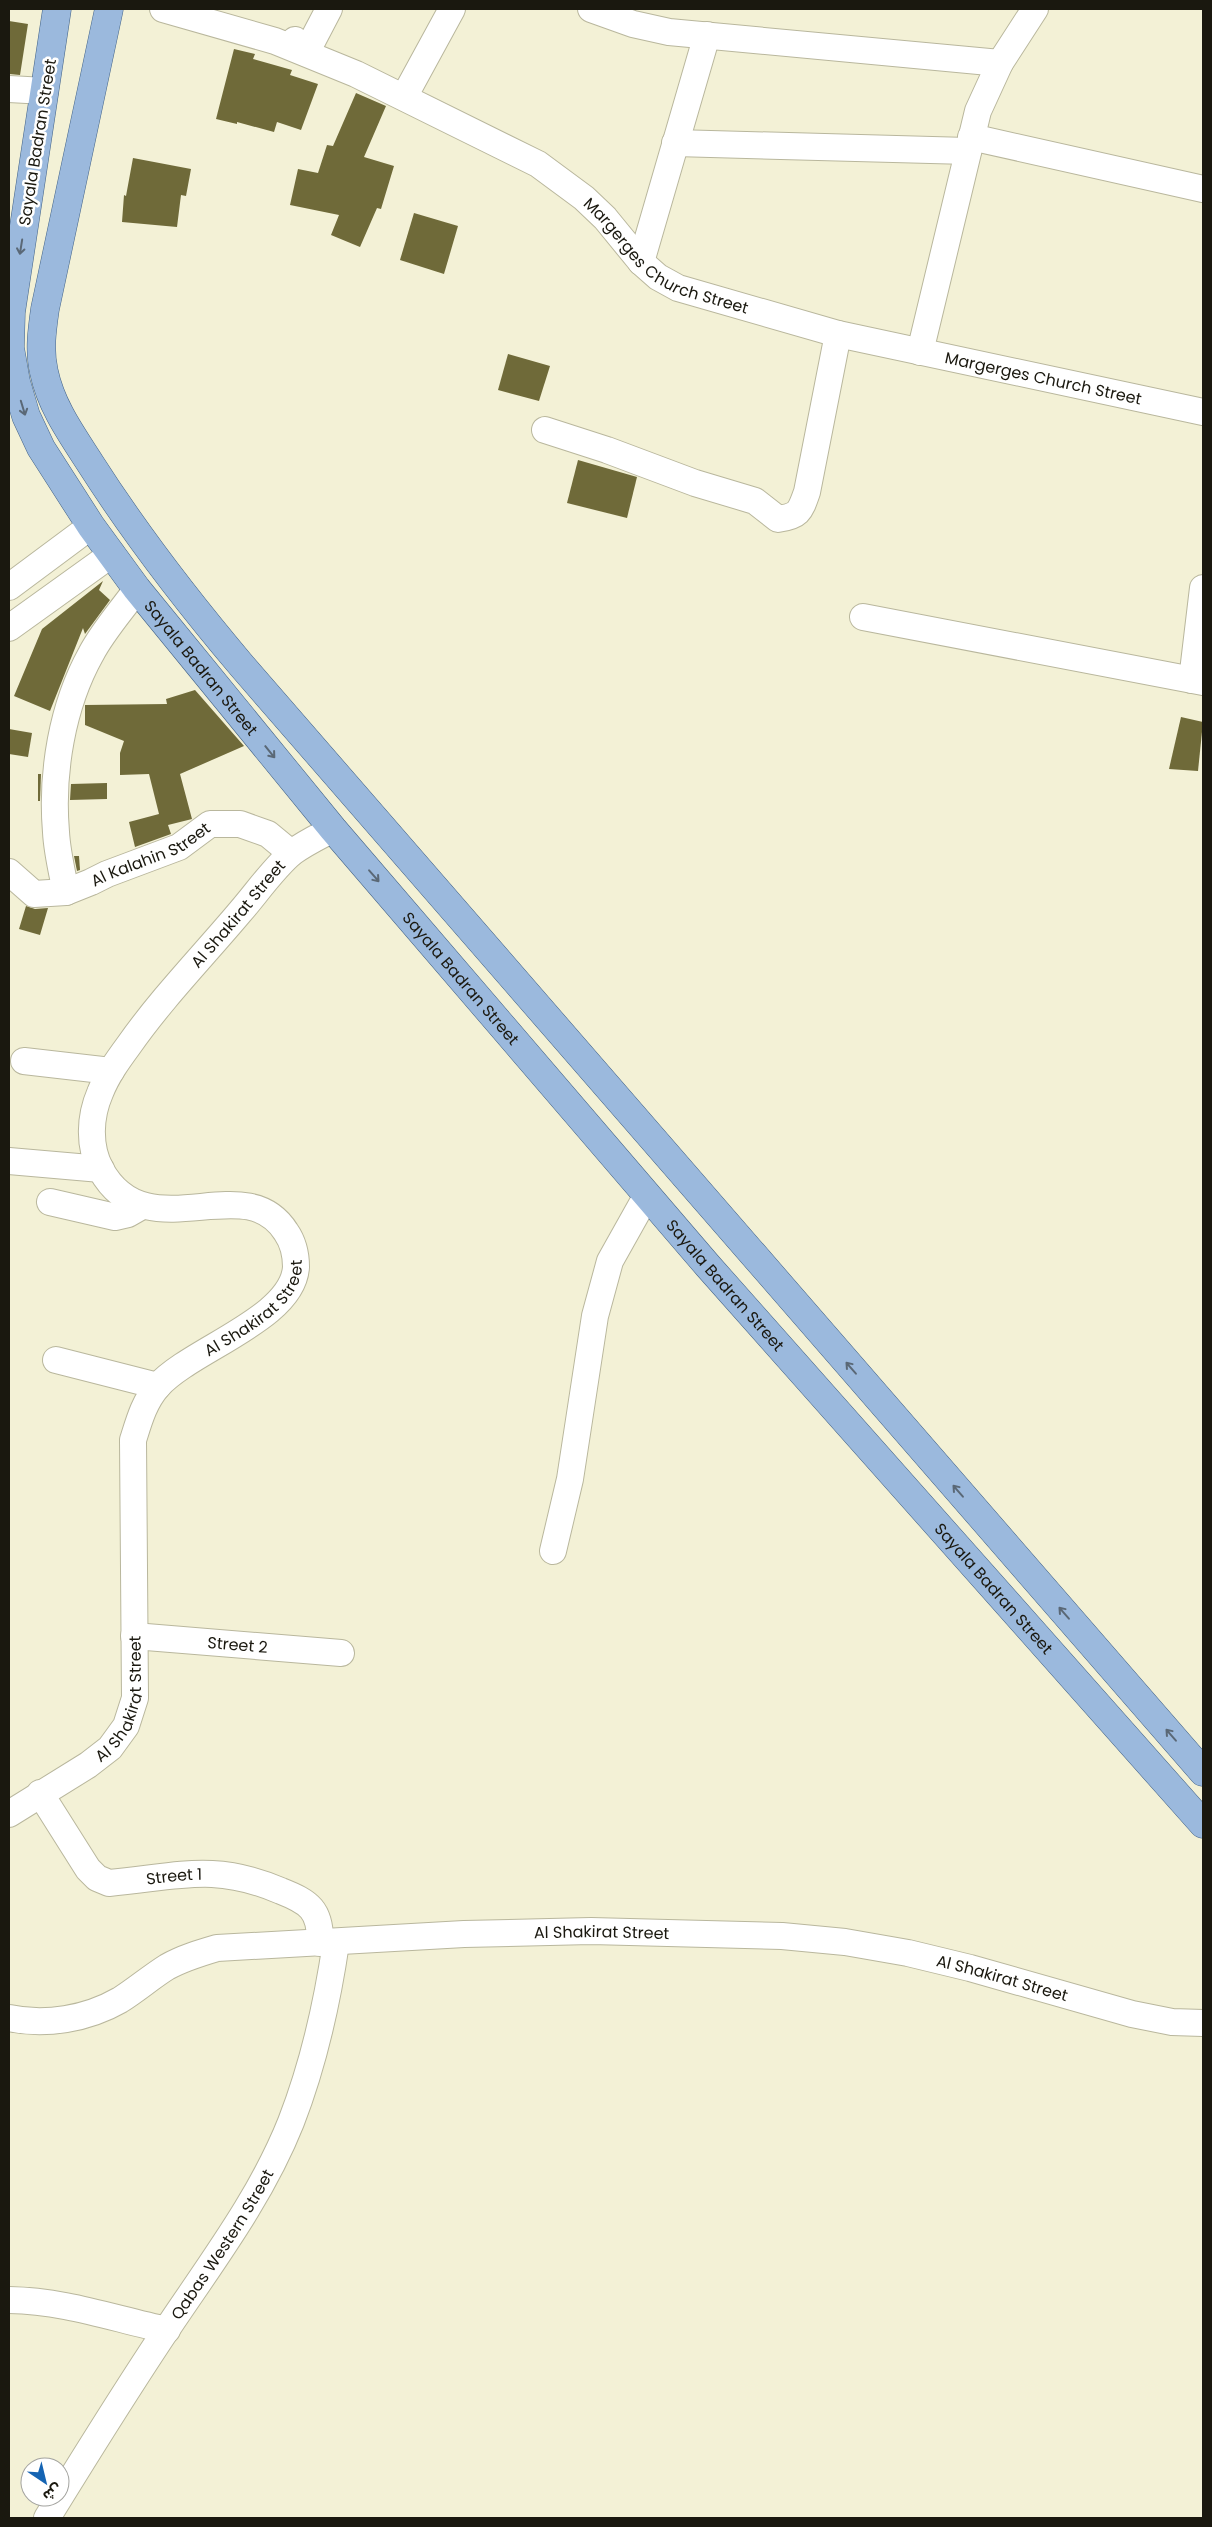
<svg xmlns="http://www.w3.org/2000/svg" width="1212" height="2527" viewBox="0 0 1212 2527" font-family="Poppins,'Noto Sans Arabic',sans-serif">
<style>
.building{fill:#6f6a39}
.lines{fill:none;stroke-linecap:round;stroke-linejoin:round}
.minor-casing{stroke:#b9b79d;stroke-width:28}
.major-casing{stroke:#436387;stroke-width:29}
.minor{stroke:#fff;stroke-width:26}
.major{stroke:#9bb9dd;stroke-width:28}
.oneway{stroke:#5a6876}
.labels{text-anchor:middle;stroke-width:5;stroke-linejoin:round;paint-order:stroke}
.street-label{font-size:16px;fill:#1a180f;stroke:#fff}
</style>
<rect width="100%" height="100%" fill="#f3f1d6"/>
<g class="building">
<polygon points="9,21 28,24 20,75 9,74"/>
<polygon points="234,49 255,54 253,59 292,70 290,75 318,84 301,130 277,122 274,132 237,122 237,124 216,119"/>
<polygon points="356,93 386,106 364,157 394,166 381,209 377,208 360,247 331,235 339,215 290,205 298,169 318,173 327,145 333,146"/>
<polygon points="133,158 191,169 186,196 181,195 177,227 122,222 124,195 126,196"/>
<polygon points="414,213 458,226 444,274 400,260"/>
<polygon points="508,354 550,366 539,401 498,390"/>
<polygon points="578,460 637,477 627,518 567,503"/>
<polygon points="103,581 99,590 110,600 85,634 83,628 50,711 14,696 42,629"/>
<polygon points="195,690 244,746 180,774 192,819 168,825 171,834 135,847 129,822 159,814 149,774 120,775 120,753 124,741 85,725 85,705 167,704 166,699"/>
<polygon points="1181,717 1203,722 1198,771 1169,769"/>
<polygon points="9,729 32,733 28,757 9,754"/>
<polygon points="38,774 41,774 40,801 38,801"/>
<polygon points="107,783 107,799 70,800 71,784"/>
<polygon points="74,856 79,856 80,870 77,871"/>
<polygon points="26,906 35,909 48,908 40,935 19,929"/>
</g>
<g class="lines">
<defs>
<g id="minor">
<path id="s1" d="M163,9L275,41L356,74L538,164L584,198L605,218L641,262L658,277L678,288L838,334L1203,412"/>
<polyline points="591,9 633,24 669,32 1000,63"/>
<polyline points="295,40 306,53 329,9"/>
<polyline points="9,89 45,91"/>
<polyline points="404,97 452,9"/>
<polyline points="971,137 1203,189"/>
<polyline points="675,143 968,151"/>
<polyline points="641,262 707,35"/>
<polyline points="920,352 978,111 1000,63 1035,9"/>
<path d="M545,430L607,450L695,483L755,501L778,519C799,516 800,512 807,492L838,334"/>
<polyline points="9,587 91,526"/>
<polyline points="863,617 1203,682"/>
<polyline points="9,628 112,554"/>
<polyline points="1192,680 1203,588"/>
<path id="s2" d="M9,872L34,894L66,892L91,882L107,874L179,847L210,824H240L268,834L291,853"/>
<path d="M66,892C62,872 57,852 56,832C51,773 62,706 91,654C103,631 122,610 137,589"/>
<polyline points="24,1061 111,1071"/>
<polyline points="9,1161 101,1169"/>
<polyline points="50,1202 115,1217 128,1214 142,1206"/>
<polyline points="56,1360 158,1386"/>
<polyline points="553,1551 570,1479 595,1316 610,1261 647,1195"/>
<path id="s3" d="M134,1636L341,1653"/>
<path id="s4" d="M40,1793L88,1869L97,1878L109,1883C177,1877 214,1862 281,1891C309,1902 321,1910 320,1943"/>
<path id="s5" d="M9,1814L88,1765L110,1748L126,1726L135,1698L133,1440C139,1421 144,1402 158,1386C191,1349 293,1319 296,1267C296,1254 293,1242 286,1232C245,1166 147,1253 101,1170C88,1146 90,1116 100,1093C107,1075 118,1060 129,1045C162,998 203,956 240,912C255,895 276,865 293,852C305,843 320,836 333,829"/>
<path id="s6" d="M9,2018C45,2026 87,2019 120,2000C136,1990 151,1977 167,1967C183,1958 200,1953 217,1948L464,1934L591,1931L782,1936L845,1942L908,1953L970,1968L1132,2014L1172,2022L1203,2023"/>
<path d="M9,2300C66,2301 111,2318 167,2330"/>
<path id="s7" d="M47,2518C87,2453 128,2387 171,2323C214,2259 262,2195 291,2122C314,2063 327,2004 336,1943"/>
</g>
<g id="major">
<path id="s8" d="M57,9L11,312L10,348L16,382L26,416L41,448L91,526L137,589L333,829L708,1266L1203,1824"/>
<path d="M109,9L45,309C42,330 39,351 44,372C51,406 72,435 90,463C136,535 187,601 242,666L1203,1772"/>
</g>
</defs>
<use href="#minor" class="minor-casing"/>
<use href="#major" class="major-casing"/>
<use href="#minor" class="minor"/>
<use href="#major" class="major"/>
</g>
<defs><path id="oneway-shaft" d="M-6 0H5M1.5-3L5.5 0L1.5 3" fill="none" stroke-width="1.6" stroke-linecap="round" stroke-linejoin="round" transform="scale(1.25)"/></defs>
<g class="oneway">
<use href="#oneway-shaft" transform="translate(21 247) rotate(99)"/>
<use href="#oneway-shaft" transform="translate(23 408) rotate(73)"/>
<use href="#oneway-shaft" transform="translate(270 752) rotate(51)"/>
<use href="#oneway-shaft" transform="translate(374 876) rotate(49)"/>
<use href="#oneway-shaft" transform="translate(851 1368) rotate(-131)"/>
<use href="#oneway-shaft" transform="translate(958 1491) rotate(-131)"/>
<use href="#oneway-shaft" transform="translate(1064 1613) rotate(-131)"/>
<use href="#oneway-shaft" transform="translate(1171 1735) rotate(-131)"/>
</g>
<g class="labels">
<g class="street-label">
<text transform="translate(37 142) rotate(-81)" y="6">Sayala Badran Street</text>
<text dy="6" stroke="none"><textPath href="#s1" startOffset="568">Margerges Church Street</textPath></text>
<text dy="6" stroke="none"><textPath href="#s1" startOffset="972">Margerges Church Street</textPath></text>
<text dy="6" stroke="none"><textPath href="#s8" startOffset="720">Sayala Badran Street</textPath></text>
<text dy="6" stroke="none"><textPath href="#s2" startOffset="158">Al Kalahin Street</textPath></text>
<text dy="6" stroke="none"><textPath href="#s5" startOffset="1235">Al Shakirat Street</textPath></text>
<text dy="6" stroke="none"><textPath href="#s8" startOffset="1125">Sayala Badran Street</textPath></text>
<text dy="6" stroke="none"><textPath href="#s8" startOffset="1530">Sayala Badran Street</textPath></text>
<text dy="6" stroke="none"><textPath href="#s5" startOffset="622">Al Shakirat Street</textPath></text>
<text dy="6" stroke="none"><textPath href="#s8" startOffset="1935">Sayala Badran Street</textPath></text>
<text dy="6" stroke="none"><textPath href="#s3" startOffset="104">Street 2</textPath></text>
<text dy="6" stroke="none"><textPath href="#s5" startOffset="172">Al Shakirat Street</textPath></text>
<text dy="6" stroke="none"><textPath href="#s4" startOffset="181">Street 1</textPath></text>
<text dy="6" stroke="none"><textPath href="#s6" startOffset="611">Al Shakirat Street</textPath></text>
<text dy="6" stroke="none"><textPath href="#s6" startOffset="1016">Al Shakirat Street</textPath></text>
<text dy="6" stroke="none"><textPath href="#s7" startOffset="325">Qabas Western Street</textPath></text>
</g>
</g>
<rect width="1212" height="2527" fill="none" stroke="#1a180f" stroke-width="20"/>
<g transform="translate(45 2482) rotate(145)"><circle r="24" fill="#ffffff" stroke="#a3a39f"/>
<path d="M0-4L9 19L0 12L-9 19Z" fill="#1564b3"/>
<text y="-8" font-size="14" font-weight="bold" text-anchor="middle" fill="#1a180f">ش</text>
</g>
</svg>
